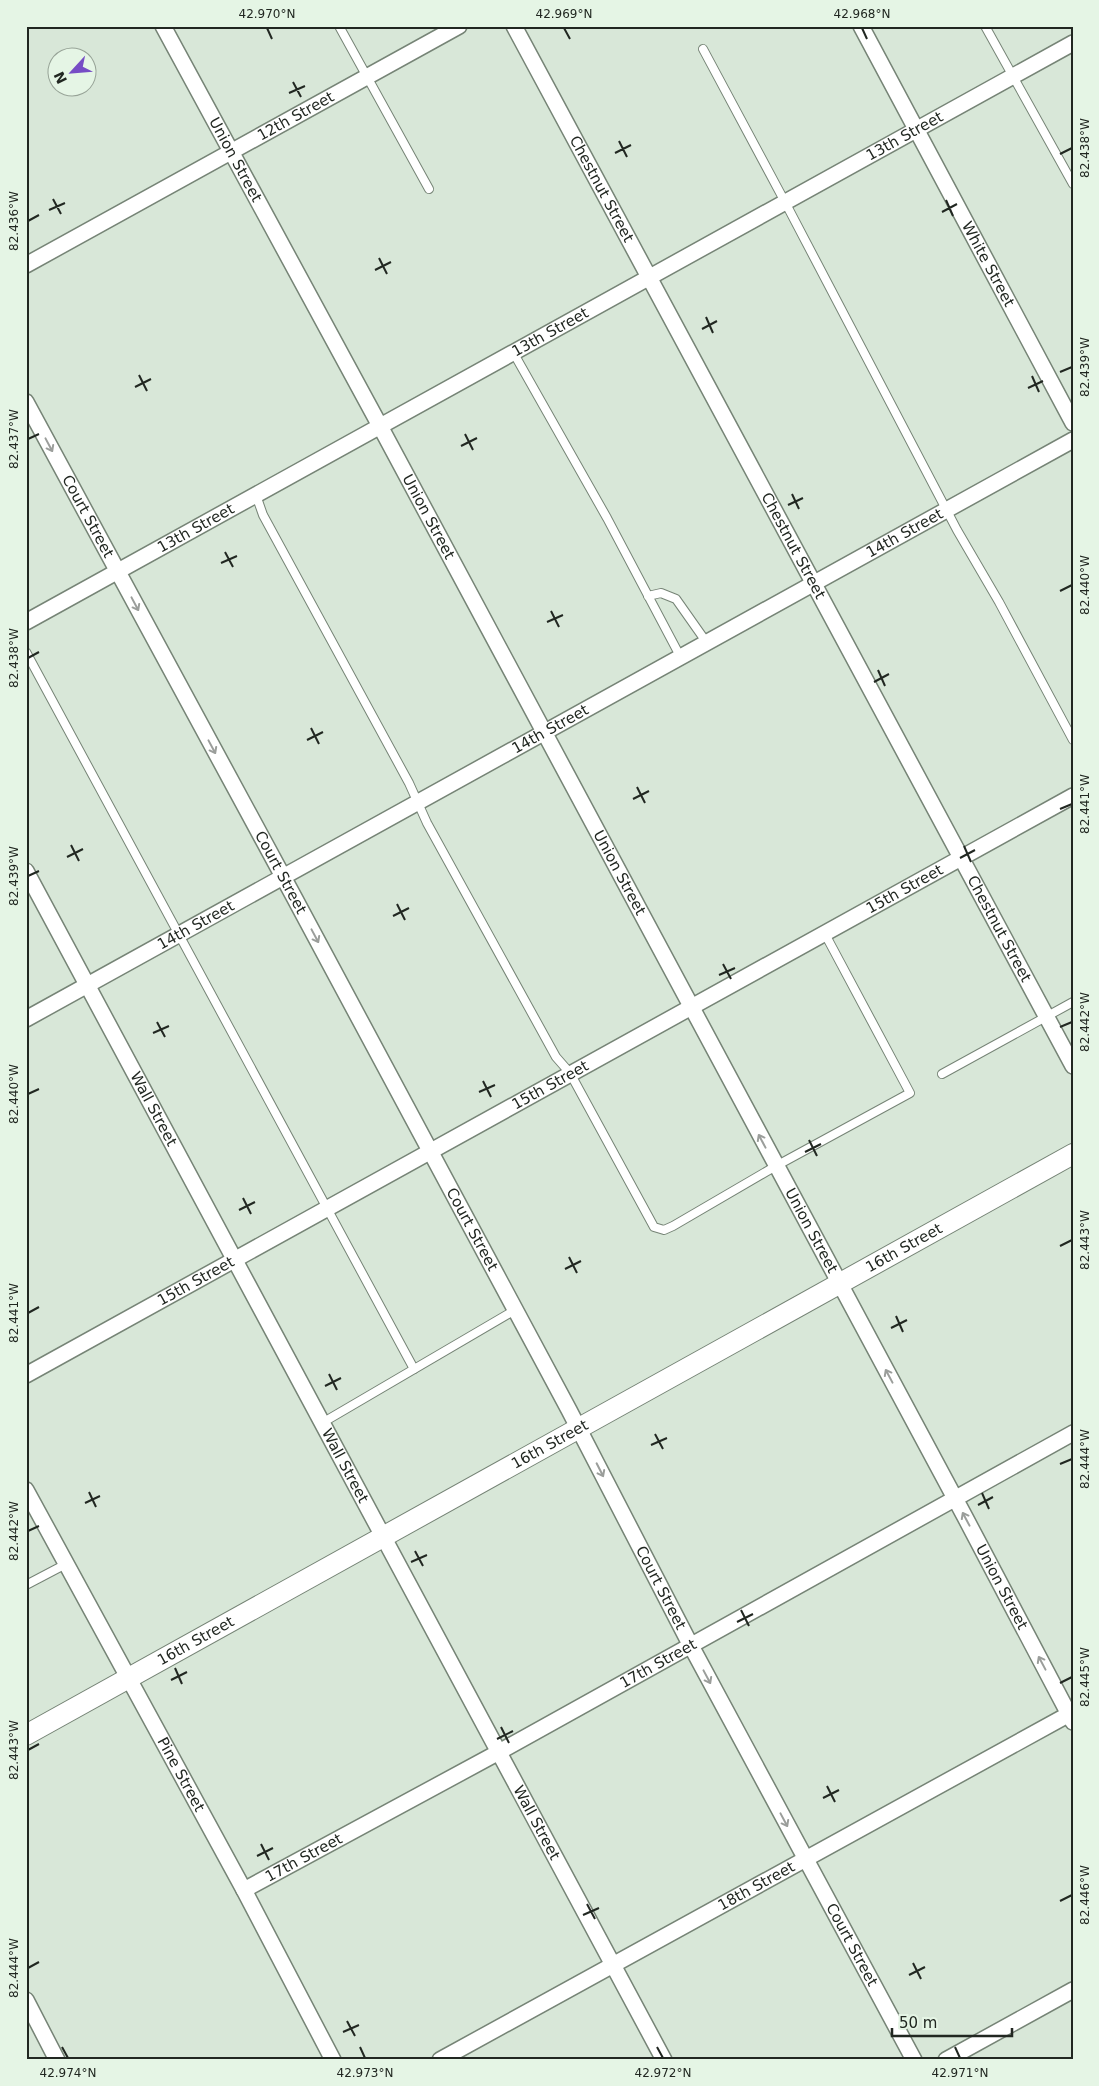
<svg xmlns="http://www.w3.org/2000/svg" width="1099" height="2086" viewBox="0 0 1099 2086" font-family="'DejaVu Sans',sans-serif">
<style>
.lines{fill:none;stroke-linecap:round;stroke-linejoin:round}
.lane-casing{stroke:#768476;stroke-width:10}
.street-casing{stroke:#768476;stroke-width:18}
.secondary-casing{stroke:#768476;stroke-width:22}
.lane{stroke:#fff;stroke-width:8}
.street{stroke:#fff;stroke-width:15}
.secondary{stroke:#fff;stroke-width:20}
.oneway{stroke:#9b9e9b}
.ticks{fill:none;stroke:#212721;stroke-width:2}
.labels{text-anchor:middle;stroke-width:5;stroke-linejoin:round;paint-order:stroke}
.street-label{font-size:15px;fill:#212721;stroke:#e5f5e5}
.neatline{fill:none;stroke:#212721;stroke-width:2}
.ticks-label{font-size:12px;text-anchor:middle;fill:#212721}
</style>
<rect width="100%" height="100%" fill="#d8e7d8"/>
<g class="lines">
<defs>
<g id="lane">
<polyline points="339,26 429,189"/>
<polyline points="985,26 1073,184"/>
<polyline points="703,49 785,202 957,530 999,602 1073,740"/>
<polyline points="513,352 607,518 680,656"/>
<polyline points="256,495 263,515 409,783 427,823 556,1057 570,1073 654,1227 664,1230 673,1226 776,1166 910,1093 825,934"/>
<polyline points="648,596 661,593 676,599 707,643"/>
<polyline points="26,652 414,1369"/>
<polyline points="942,1074 1073,1002"/>
<polyline points="322,1423 515,1310"/>
<polyline points="26,1585 66,1564"/>
</g>
<g id="street">
<path id="s1" d="M163,26L380,426L965,1517L1073,1722"/>
<path id="s2" d="M514,26L1073,1066"/>
<path id="s3" d="M861,26L1073,423"/>
<path id="s4" d="M26,265L459,26"/>
<path id="s5" d="M26,402L294,897L569,1410L690,1644L914,2060"/>
<path id="s6" d="M26,622L1073,43"/>
<path id="s7" d="M26,871L664,2060"/>
<path id="s8" d="M26,1019L1073,440"/>
<path id="s9" d="M26,1375L1073,796"/>
<path id="s10" d="M26,1490L244,1890L333,2060"/>
<path id="s11" d="M244,1890L499,1752L1073,1433"/>
<polyline points="26,2000 57,2060"/>
<path id="s12" d="M440,2060L1073,1712"/>
<polyline points="946,2060 1073,1990"/>
</g>
<g id="secondary">
<path id="s13" d="M26,1735L1073,1154"/>
</g>
</defs>
<use href="#lane" class="lane-casing"/>
<use href="#street" class="street-casing"/>
<use href="#secondary" class="secondary-casing"/>
<use href="#lane" class="lane"/>
<use href="#street" class="street"/>
<use href="#secondary" class="secondary"/>
</g>
<defs><path id="oneway-shaft" d="M-6 0H5M1.5-3L5.5 0L1.5 3" fill="none" stroke-width="1.6" stroke-linecap="round" stroke-linejoin="round" transform="scale(1.25)"/></defs>
<g class="oneway">
<use href="#oneway-shaft" transform="translate(49 445) rotate(62)"/>
<use href="#oneway-shaft" transform="translate(135 604) rotate(62)"/>
<use href="#oneway-shaft" transform="translate(212 747) rotate(62)"/>
<use href="#oneway-shaft" transform="translate(315 936) rotate(62)"/>
<use href="#oneway-shaft" transform="translate(762 1141) rotate(-118)"/>
<use href="#oneway-shaft" transform="translate(889 1376) rotate(-118)"/>
<use href="#oneway-shaft" transform="translate(600 1470) rotate(63)"/>
<use href="#oneway-shaft" transform="translate(966 1519) rotate(-118)"/>
<use href="#oneway-shaft" transform="translate(1042 1663) rotate(-118)"/>
<use href="#oneway-shaft" transform="translate(707 1677) rotate(62)"/>
<use href="#oneway-shaft" transform="translate(784 1820) rotate(62)"/>
</g>
<path class="ticks" d="M267,28L272,39M564,28L570,39M862,28L867,39M293,82L301,97M289,93L305,86M619,141L627,157M615,153L631,145M1060,154L1072,148M53,199L61,214M946,200L953,216M49,210L65,203M942,212L957,204M28,221L39,215M379,258L387,274M375,270L391,262M706,317L713,333M702,329L717,321M1060,372L1072,367M139,375L147,391M1032,376L1039,392M135,387L151,379M1028,388L1043,381M465,434L473,450M28,439L39,434M461,446L477,438M792,494L799,509M788,505L803,498M225,552L233,567M221,563L237,556M1060,591L1072,585M551,611L559,627M547,622L563,615M28,658L39,652M878,670L885,686M874,682L889,674M311,728L319,744M307,740L323,732M637,787L645,803M633,799L649,791M1060,809L1072,804M71,845L79,861M964,846L971,862M67,857L83,849M960,858L975,850M28,876L39,871M397,904L405,920M393,916L409,908M723,964L731,979M719,975L735,968M157,1022L165,1037M1060,1027L1072,1022M153,1033L169,1026M483,1081L491,1097M479,1092L495,1085M28,1094L39,1089M809,1140L817,1156M805,1152L821,1144M243,1198L251,1214M239,1210L255,1202M1060,1246L1072,1240M569,1257L577,1273M565,1269L581,1261M28,1313L39,1307M896,1316L903,1332M891,1328L907,1320M329,1374L337,1390M325,1386L341,1378M655,1434L663,1449M651,1445L667,1438M1060,1464L1072,1459M89,1492L96,1507M982,1493L989,1509M85,1503L100,1496M978,1505L993,1497M28,1531L39,1526M415,1551L423,1566M411,1562L427,1555M741,1610L749,1626M737,1622L753,1614M175,1668L182,1684M171,1680L187,1672M1060,1683L1072,1677M501,1727L509,1743M497,1739L513,1731M28,1750L39,1744M827,1786L835,1802M823,1798L839,1790M261,1844L269,1860M257,1856L273,1848M1060,1901L1072,1895M587,1904L595,1919M583,1915L599,1908M913,1963L921,1979M28,1968L39,1962M909,1975L925,1967M347,2021L355,2036M343,2032L359,2025M62,2047L68,2058M360,2047L365,2058M657,2047L663,2058M955,2047L960,2058"/>
<g class="labels">
<g class="street-label">
<text dy="5" stroke="none"><textPath href="#s4" startOffset="308">12th Street</textPath></text>
<text dy="5" stroke="none"><textPath href="#s6" startOffset="1004">13th Street</textPath></text>
<text dy="5" stroke="none"><textPath href="#s1" startOffset="152">Union Street</textPath></text>
<text dy="5" stroke="none"><textPath href="#s2" startOffset="185">Chestnut Street</textPath></text>
<text dy="5" stroke="none"><textPath href="#s3" startOffset="270">White Street</textPath></text>
<text dy="5" stroke="none"><textPath href="#s6" startOffset="599">13th Street</textPath></text>
<text dy="5" stroke="none"><textPath href="#s1" startOffset="558">Union Street</textPath></text>
<text dy="5" stroke="none"><textPath href="#s5" startOffset="130">Court Street</textPath></text>
<text dy="5" stroke="none"><textPath href="#s6" startOffset="194">13th Street</textPath></text>
<text dy="5" stroke="none"><textPath href="#s8" startOffset="1004">14th Street</textPath></text>
<text dy="5" stroke="none"><textPath href="#s2" startOffset="590">Chestnut Street</textPath></text>
<text dy="5" stroke="none"><textPath href="#s8" startOffset="599">14th Street</textPath></text>
<text dy="5" stroke="none"><textPath href="#s5" startOffset="535">Court Street</textPath></text>
<text dy="5" stroke="none"><textPath href="#s1" startOffset="962">Union Street</textPath></text>
<text dy="5" stroke="none"><textPath href="#s9" startOffset="1004">15th Street</textPath></text>
<text dy="5" stroke="none"><textPath href="#s8" startOffset="194">14th Street</textPath></text>
<text dy="5" stroke="none"><textPath href="#s2" startOffset="1025">Chestnut Street</textPath></text>
<text dy="5" stroke="none"><textPath href="#s9" startOffset="599">15th Street</textPath></text>
<text dy="5" stroke="none"><textPath href="#s7" startOffset="270">Wall Street</textPath></text>
<text dy="5" stroke="none"><textPath href="#s5" startOffset="940">Court Street</textPath></text>
<text dy="5" stroke="none"><textPath href="#s1" startOffset="1368">Union Street</textPath></text>
<text dy="5" stroke="none"><textPath href="#s13" startOffset="1004">16th Street</textPath></text>
<text dy="5" stroke="none"><textPath href="#s9" startOffset="194">15th Street</textPath></text>
<text dy="5" stroke="none"><textPath href="#s13" startOffset="599">16th Street</textPath></text>
<text dy="5" stroke="none"><textPath href="#s7" startOffset="675">Wall Street</textPath></text>
<text dy="5" stroke="none"><textPath href="#s1" startOffset="1772">Union Street</textPath></text>
<text dy="5" stroke="none"><textPath href="#s5" startOffset="1345">Court Street</textPath></text>
<text dy="5" stroke="none"><textPath href="#s13" startOffset="194">16th Street</textPath></text>
<text dy="5" stroke="none"><textPath href="#s11" startOffset="472">17th Street</textPath></text>
<text dy="5" stroke="none"><textPath href="#s10" startOffset="324">Pine Street</textPath></text>
<text dy="5" stroke="none"><textPath href="#s7" startOffset="1080">Wall Street</textPath></text>
<text dy="5" stroke="none"><textPath href="#s11" startOffset="68">17th Street</textPath></text>
<text dy="5" stroke="none"><textPath href="#s12" startOffset="361">18th Street</textPath></text>
<text dy="5" stroke="none"><textPath href="#s5" startOffset="1750">Court Street</textPath></text>
</g>
</g>
<rect width="1099" height="2086" fill="none" stroke="#e5f5e5" stroke-width="55"/>
<g transform="translate(72 72) rotate(244)"><circle r="24" fill="#e5f5e5" stroke="#97a397"/>
<path d="M0-4L9 19L0 12L-9 19Z" fill="#764cc5"/>
<text y="-8" font-size="14" font-weight="bold" text-anchor="middle" fill="#212721">N</text>
</g>
<path d="M892 2028v8h120v-8" fill="none" stroke="#212721" stroke-width="2.5"/>
<text x="899" y="2028" font-size="15" fill="#212721" stroke="#e5f5e5" stroke-width="4" paint-order="stroke">50 m</text>
<rect x="28" y="28" width="1044" height="2030" class="neatline"/>
<g class="ticks-label">
<text x="267" y="18">42.970°N</text>
<text x="564" y="18">42.969°N</text>
<text x="862" y="18">42.968°N</text>
<text transform="translate(1085 148) rotate(-90)" y="4">82.438°W</text>
<text transform="translate(14 221) rotate(-90)" y="4">82.436°W</text>
<text transform="translate(1085 367) rotate(-90)" y="4">82.439°W</text>
<text transform="translate(14 439) rotate(-90)" y="4">82.437°W</text>
<text transform="translate(1085 585) rotate(-90)" y="4">82.440°W</text>
<text transform="translate(14 658) rotate(-90)" y="4">82.438°W</text>
<text transform="translate(1085 804) rotate(-90)" y="4">82.441°W</text>
<text transform="translate(14 876) rotate(-90)" y="4">82.439°W</text>
<text transform="translate(1085 1022) rotate(-90)" y="4">82.442°W</text>
<text transform="translate(14 1094) rotate(-90)" y="4">82.440°W</text>
<text transform="translate(1085 1240) rotate(-90)" y="4">82.443°W</text>
<text transform="translate(14 1313) rotate(-90)" y="4">82.441°W</text>
<text transform="translate(1085 1459) rotate(-90)" y="4">82.444°W</text>
<text transform="translate(14 1531) rotate(-90)" y="4">82.442°W</text>
<text transform="translate(1085 1677) rotate(-90)" y="4">82.445°W</text>
<text transform="translate(14 1750) rotate(-90)" y="4">82.443°W</text>
<text transform="translate(1085 1895) rotate(-90)" y="4">82.446°W</text>
<text transform="translate(14 1968) rotate(-90)" y="4">82.444°W</text>
<text x="68" y="2077">42.974°N</text>
<text x="365" y="2077">42.973°N</text>
<text x="663" y="2077">42.972°N</text>
<text x="960" y="2077">42.971°N</text>
</g>
</svg>
